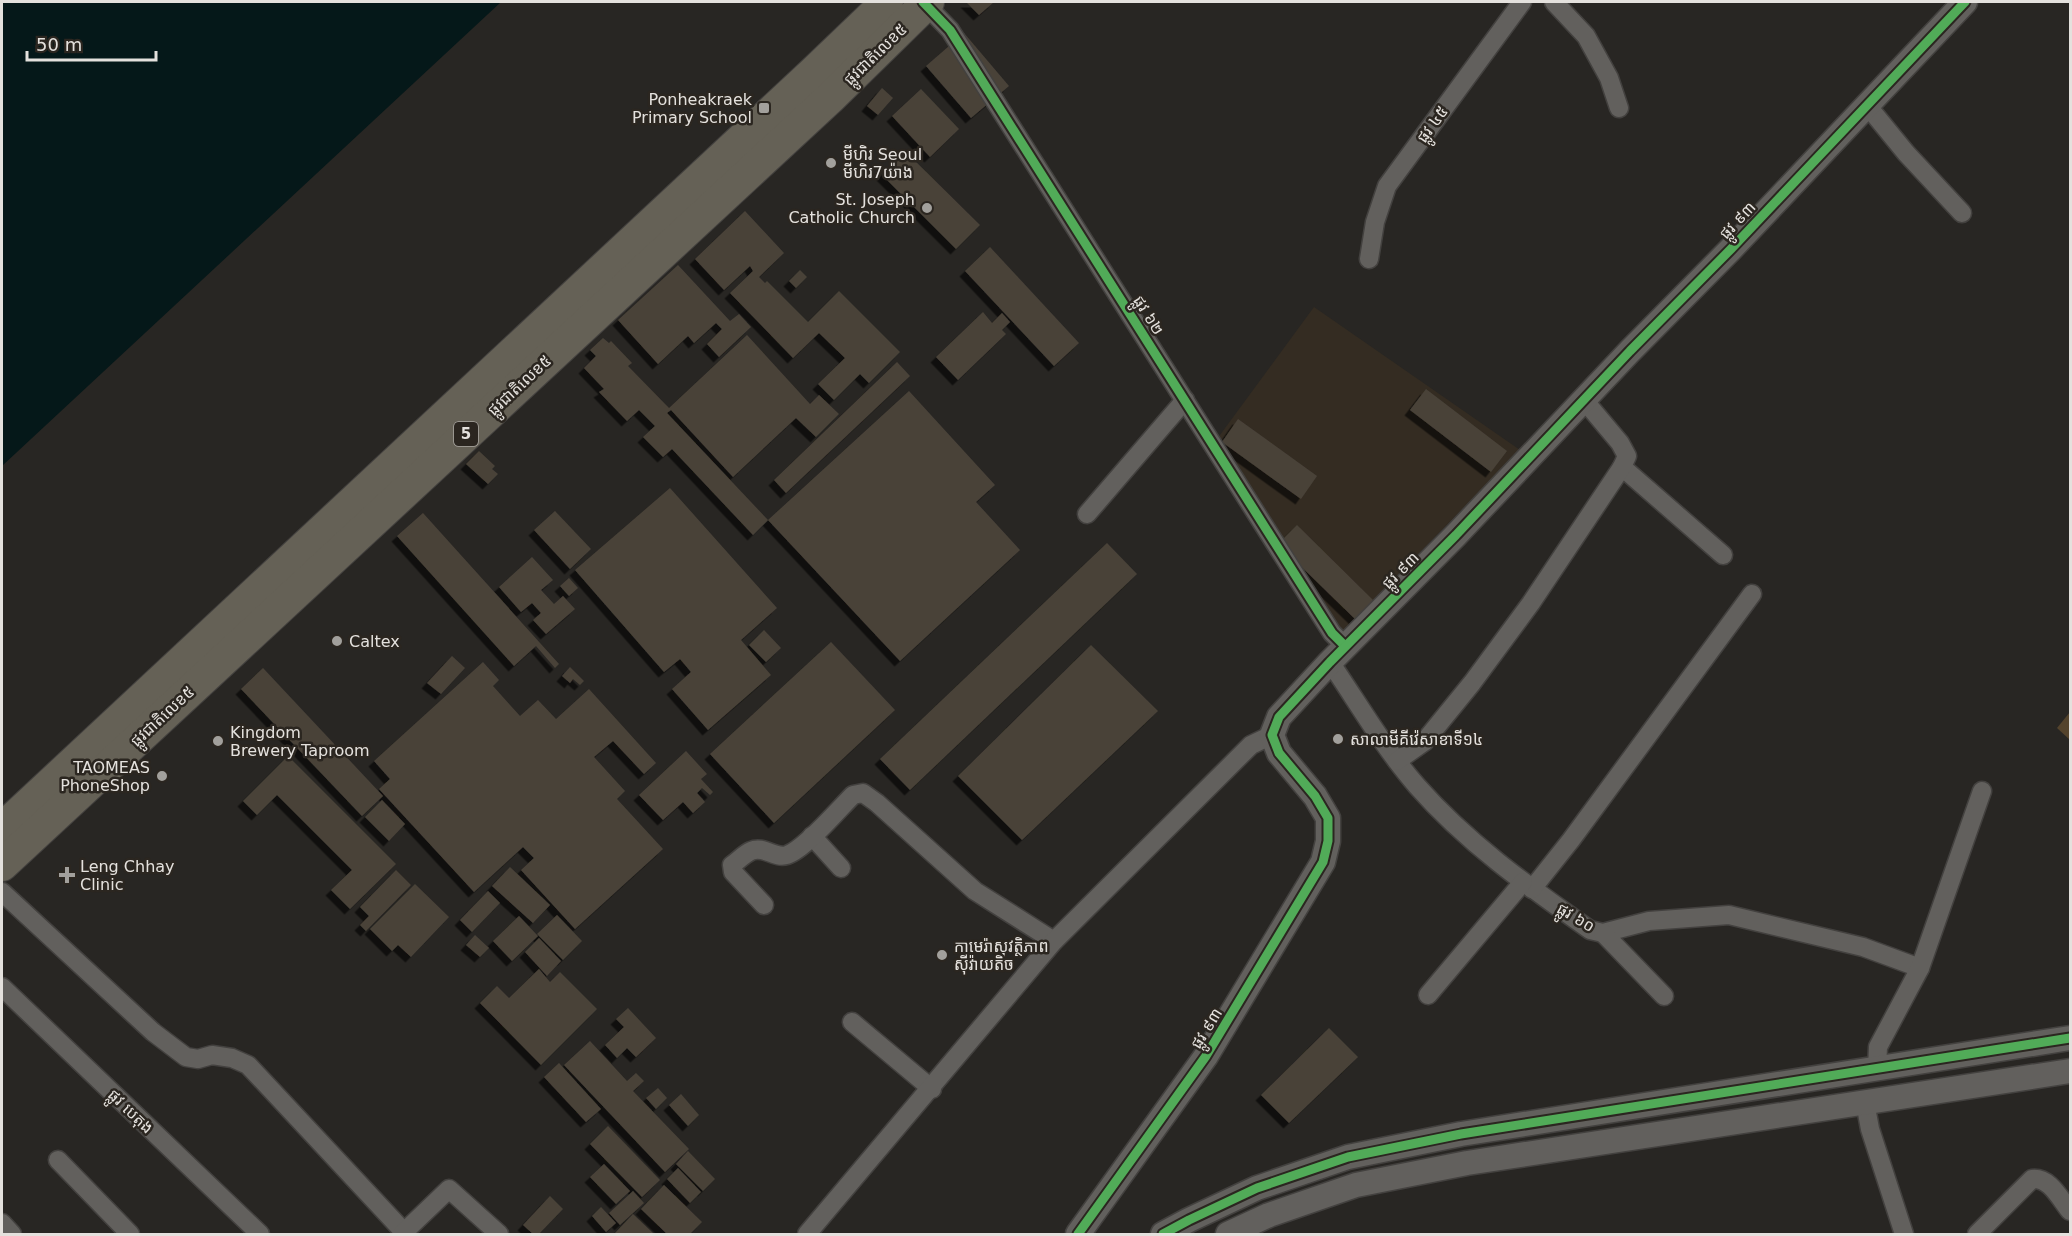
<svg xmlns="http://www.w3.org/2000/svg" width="2072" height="1236" viewBox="0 0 2072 1236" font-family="'DejaVu Sans','Noto Sans Khmer',sans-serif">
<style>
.built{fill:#342c22}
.green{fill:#54432c}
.water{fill:#051819}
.building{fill:#494239;filter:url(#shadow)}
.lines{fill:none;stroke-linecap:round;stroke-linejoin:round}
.minor-casing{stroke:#43413f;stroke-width:21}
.tertiary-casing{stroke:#43413f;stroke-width:27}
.trunk-casing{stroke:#43413f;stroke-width:34}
.minor{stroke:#62605d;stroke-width:18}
.tertiary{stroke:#62605d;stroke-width:24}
.trunk{stroke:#656156;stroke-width:32}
.cycleway-casing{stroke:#2b2620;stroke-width:13}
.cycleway{stroke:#51ab58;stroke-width:9}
.poi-dot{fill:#a2a09c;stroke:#2b2620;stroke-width:2}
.labels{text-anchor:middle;stroke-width:5;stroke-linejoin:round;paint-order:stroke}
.shield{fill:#2b2620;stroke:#aca9a4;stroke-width:1.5}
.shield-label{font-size:15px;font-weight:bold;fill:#e4e1dd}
.street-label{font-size:16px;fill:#e4e1dd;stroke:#2b2620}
.poi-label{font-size:16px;fill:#e4e1dd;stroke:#2b2620;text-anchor:start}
</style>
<defs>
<filter id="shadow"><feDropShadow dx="-5.5" dy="5.5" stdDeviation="0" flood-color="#0009"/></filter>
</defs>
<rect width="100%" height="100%" fill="#282623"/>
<polygon class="built" points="1314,307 1520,450 1344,630 1329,624 1219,451 1220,435"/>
<polygon class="green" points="2070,712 2070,740 2057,728"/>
<polygon class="water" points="2,2 501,2 2,466"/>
<g class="building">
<polygon points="966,2 994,2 979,15"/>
<polygon points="964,33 1009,86 971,118 926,66"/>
<polygon points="882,88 893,98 878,115 867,106"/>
<polygon points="921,89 959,129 930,157 892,116"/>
<polygon points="905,151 980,225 956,249 882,175"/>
<polygon points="745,211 784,253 759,277 765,283 767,281 808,322 839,291 900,352 869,383 860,374 834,400 818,384 845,358 819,333 793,358 730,293 753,271 750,266 724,290 695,259"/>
<polygon points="990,247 1079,343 1054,366 965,271"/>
<polygon points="678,265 730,321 739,314 751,327 719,357 707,344 722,329 716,323 694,343 688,336 658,364 618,320"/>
<polygon points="800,270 807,277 796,288 789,281"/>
<polygon points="983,312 992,323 1002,313 1010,322 1002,330 1006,334 958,380 936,357"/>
<polygon points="747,335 810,404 819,395 839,414 816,437 796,418 733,477 671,410 667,413 768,520 909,391 995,485 976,502 1020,550 900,661 768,520 753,535 672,449 663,457 643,437 655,426 639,410 627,421 599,392 604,389 584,368 596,356 590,350 603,338 609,343 611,341 632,363 628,366 669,408"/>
<polygon points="897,362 910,376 786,493 774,480"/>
<polygon points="1426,389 1507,451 1491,472 1410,410"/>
<polygon points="1238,419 1317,476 1301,499 1222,442"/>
<polygon points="479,451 495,466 492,469 498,474 488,484 466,464"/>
<polygon points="670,488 777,608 741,640 771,675 708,730 672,689 691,672 680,659 664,672 575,570"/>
<polygon points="555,511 591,549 570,569 534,530"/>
<polygon points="423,513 559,664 555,668 536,646 514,666 397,536"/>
<polygon points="1297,525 1373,600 1355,619 1278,544"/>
<polygon points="1107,543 1137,574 910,790 880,759"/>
<polygon points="532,557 553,580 541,590 554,604 563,596 575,609 546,634 533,620 541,613 532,603 521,612 499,587"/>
<polygon points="569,578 578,588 569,596 560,586"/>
<polygon points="764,630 781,648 766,662 749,645"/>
<polygon points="831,642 895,710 774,823 710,754"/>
<polygon points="1091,645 1158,711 1022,840 958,776"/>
<polygon points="452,656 465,668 441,694 427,683"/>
<polygon points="483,662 499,680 493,686 520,716 538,700 556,719 589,689 656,763 644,774 613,741 594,757 625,791 617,799 663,849 575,929 521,870 534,858 523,847 474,892 379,789 390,779 374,761"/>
<polygon points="570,667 584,681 580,685 573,679 570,683 562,676"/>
<polygon points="263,668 383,796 362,816 241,689"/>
<polygon points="686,751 707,774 701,779 713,792 710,795 702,788 697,793 705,802 693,813 683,802 663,820 639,795"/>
<polygon points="288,756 396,864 350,909 331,890 352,870 277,795 257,815 243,801"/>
<polygon points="382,800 405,824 389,841 365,817"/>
<polygon points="510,867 550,905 533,923 492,886"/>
<polygon points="396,870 411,885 366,931 360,925 369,916 360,907"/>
<polygon points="415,884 449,917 411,957 398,945 392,951 370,929"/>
<polygon points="488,891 500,903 472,932 460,920"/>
<polygon points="557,915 582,941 563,960 537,934"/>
<polygon points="519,916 538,936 512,961 493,941"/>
<polygon points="475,935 489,948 480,957 466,945"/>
<polygon points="539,938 561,961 547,976 525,952"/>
<polygon points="539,969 550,982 560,972 597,1009 541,1065 480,1003 497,986 509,998"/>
<polygon points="628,1008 656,1038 636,1057 627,1048 617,1058 605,1045 624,1027 616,1019"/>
<polygon points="1329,1028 1358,1057 1289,1123 1261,1095"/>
<polygon points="590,1041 627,1081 636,1073 644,1081 633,1091 689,1149 665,1172 564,1065"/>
<polygon points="559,1063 601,1109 586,1122 544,1077"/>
<polygon points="658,1088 667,1098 656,1109 646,1098"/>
<polygon points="681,1094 699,1115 688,1126 669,1105"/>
<polygon points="608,1126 660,1180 642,1197 590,1144"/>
<polygon points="688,1151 715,1179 703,1191 676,1164"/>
<polygon points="604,1164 630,1191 616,1204 590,1177"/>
<polygon points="678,1168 701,1192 690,1203 667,1179"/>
<polygon points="664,1185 702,1222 690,1234 667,1234 641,1209"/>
<polygon points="633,1191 644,1203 620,1225 609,1213"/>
<polygon points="550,1196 563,1209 539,1234 533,1234 523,1225"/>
<polygon points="601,1207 616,1223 606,1232 592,1216"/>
<polygon points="633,1214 654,1234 617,1234 615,1233"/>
</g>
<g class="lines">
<defs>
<g id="minor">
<polyline points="923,2 950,30 1332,633 1345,646"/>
<polyline points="1554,2 1586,36 1609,78 1619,108"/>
<polyline points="1866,104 1906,153 1962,213"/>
<polyline points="1369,259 1375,222 1387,186 1522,2"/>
<polyline points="1622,467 1723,555"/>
<polyline points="1087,514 1185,400"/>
<path d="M1330,662C1358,703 1384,748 1417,786C1467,843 1528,886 1590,930L1603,933L1649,921L1729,915L1863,947L1920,968"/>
<polyline points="1397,761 1424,742 1472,683 1531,603 1622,467 1627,456 1620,443 1584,400"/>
<polyline points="812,836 841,868"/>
<polyline points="1532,889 1571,840 1752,594"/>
<polyline points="2,892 153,1032 186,1057 198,1059 212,1055 232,1058 248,1065 404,1232"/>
<path d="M764,905L733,872L732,865C738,861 744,854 751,851C764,845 774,859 787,855C805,849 838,810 853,795L863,793L877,803L975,891L1054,941"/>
<polyline points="1603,933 1664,996"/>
<polyline points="2,987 260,1234"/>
<polyline points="1428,995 1523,882"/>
<polyline points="852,1022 932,1089"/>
<polyline points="1877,1069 1878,1047 1920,968 1982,791"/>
<polyline points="1865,1102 1870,1129 1904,1234"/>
<polyline points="58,1160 130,1234"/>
<polyline points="2,1223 12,1234"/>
<polyline points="402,1234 449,1189 499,1234"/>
<polyline points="807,1234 1054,941 1251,745 1272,735"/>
<path d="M1977,1234L2032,1179C2050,1177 2060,1199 2070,1211"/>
</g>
<g id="tertiary">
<polyline points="1078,1234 1206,1056 1323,862 1328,841 1328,818 1315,796 1279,753 1272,735 1279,717 1330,662 1456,535 1630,351 1731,249 1965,2"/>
<polyline points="1163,1234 1189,1220 1257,1188 1348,1157 1461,1134 2070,1038"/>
<polyline points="1228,1234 1269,1215 1356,1185 1467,1163 2070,1071"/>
</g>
<g id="trunk">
<polyline points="2,829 814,72 887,2"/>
<polyline points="2,865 830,98 928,2"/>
</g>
</defs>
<use href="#minor" class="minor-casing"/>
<use href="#tertiary" class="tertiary-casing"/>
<use href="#trunk" class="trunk-casing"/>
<use href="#minor" class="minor"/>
<use href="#tertiary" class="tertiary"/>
<use href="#trunk" class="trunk"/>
<defs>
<g id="cycleway">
<polyline points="923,2 950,30 1332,633 1345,646"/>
<polyline points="1078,1234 1206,1056 1323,862 1328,841 1328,818 1315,796 1279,753 1272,735 1279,717 1330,662 1456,535 1630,351 1731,249 1965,2"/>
<polyline points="1163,1234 1189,1220 1257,1188 1348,1157 1461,1134 2070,1038"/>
</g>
</defs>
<use href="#cycleway" class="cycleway-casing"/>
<use href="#cycleway" class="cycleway"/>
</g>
<g class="poi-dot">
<rect x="758" y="102" width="12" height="12" rx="3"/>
<circle cx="831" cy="163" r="6"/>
<circle cx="927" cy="208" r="6"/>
<circle cx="337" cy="641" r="6"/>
<circle cx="1338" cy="739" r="6"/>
<circle cx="218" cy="741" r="6"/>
<circle cx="162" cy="776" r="6"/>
<path d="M64 866h6v6h6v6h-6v6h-6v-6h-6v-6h6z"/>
<circle cx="942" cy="955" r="6"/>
</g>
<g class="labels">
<rect class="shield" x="454" y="422" width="24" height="24" rx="4.5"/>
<g class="shield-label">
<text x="466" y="439">5</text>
</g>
<g class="street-label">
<text transform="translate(875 54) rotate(-44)" y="6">ផ្លូវជាតិលេខ៥</text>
<text transform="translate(1432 124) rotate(-54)" y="6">ផ្លូវ ៤៥</text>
<text transform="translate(1737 220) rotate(-47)" y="6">ផ្លូវ ៩៣</text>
<text transform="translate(1149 315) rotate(58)" y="6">ផ្លូវ ៦២</text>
<text transform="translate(519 385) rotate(-43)" y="6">ផ្លូវជាតិលេខ៥</text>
<text transform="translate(1400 570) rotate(-45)" y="6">ផ្លូវ ៩៣</text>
<text transform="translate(162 716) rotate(-43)" y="6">ផ្លូវជាតិលេខ៥</text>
<text transform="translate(1576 917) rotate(31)" y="6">ផ្លូវ ៦០</text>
<text transform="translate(1206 1028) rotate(-58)" y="6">ផ្លូវ ៩៣</text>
<text transform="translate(131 1111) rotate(44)" y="6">ផ្លូវ បេតុង</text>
</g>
<g class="poi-label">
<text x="752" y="105" text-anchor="end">Ponheakraek<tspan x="752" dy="18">Primary School</tspan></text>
<text x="843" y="160">មីហិរ Seoul<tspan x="843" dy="18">មីហិរ7យ៉ាង</tspan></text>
<text x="915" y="205" text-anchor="end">St. Joseph<tspan x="915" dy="18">Catholic Church</tspan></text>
<text x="349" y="647">Caltex</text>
<text x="230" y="738">Kingdom<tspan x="230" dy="18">Brewery Taproom</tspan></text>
<text x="1350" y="745">សាលាមីគីវ៉េសាខាទី១៤</text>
<text x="150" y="773" text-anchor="end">TAOMEAS<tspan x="150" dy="18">PhoneShop</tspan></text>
<text x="80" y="872">Leng Chhay<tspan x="80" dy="18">Clinic</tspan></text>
<text x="954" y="952">កាមេរ៉ាសុវត្ថិភាព<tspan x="954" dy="18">ស៊ីវ៉ាយតិច</tspan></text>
</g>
</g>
<rect width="2072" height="1236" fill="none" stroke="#e4e1dd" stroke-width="6"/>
<path d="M27 51v9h129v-9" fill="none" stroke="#e4e1dd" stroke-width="3"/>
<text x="36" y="51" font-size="18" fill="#e4e1dd" stroke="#2b2620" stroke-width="4.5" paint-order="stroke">50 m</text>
</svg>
